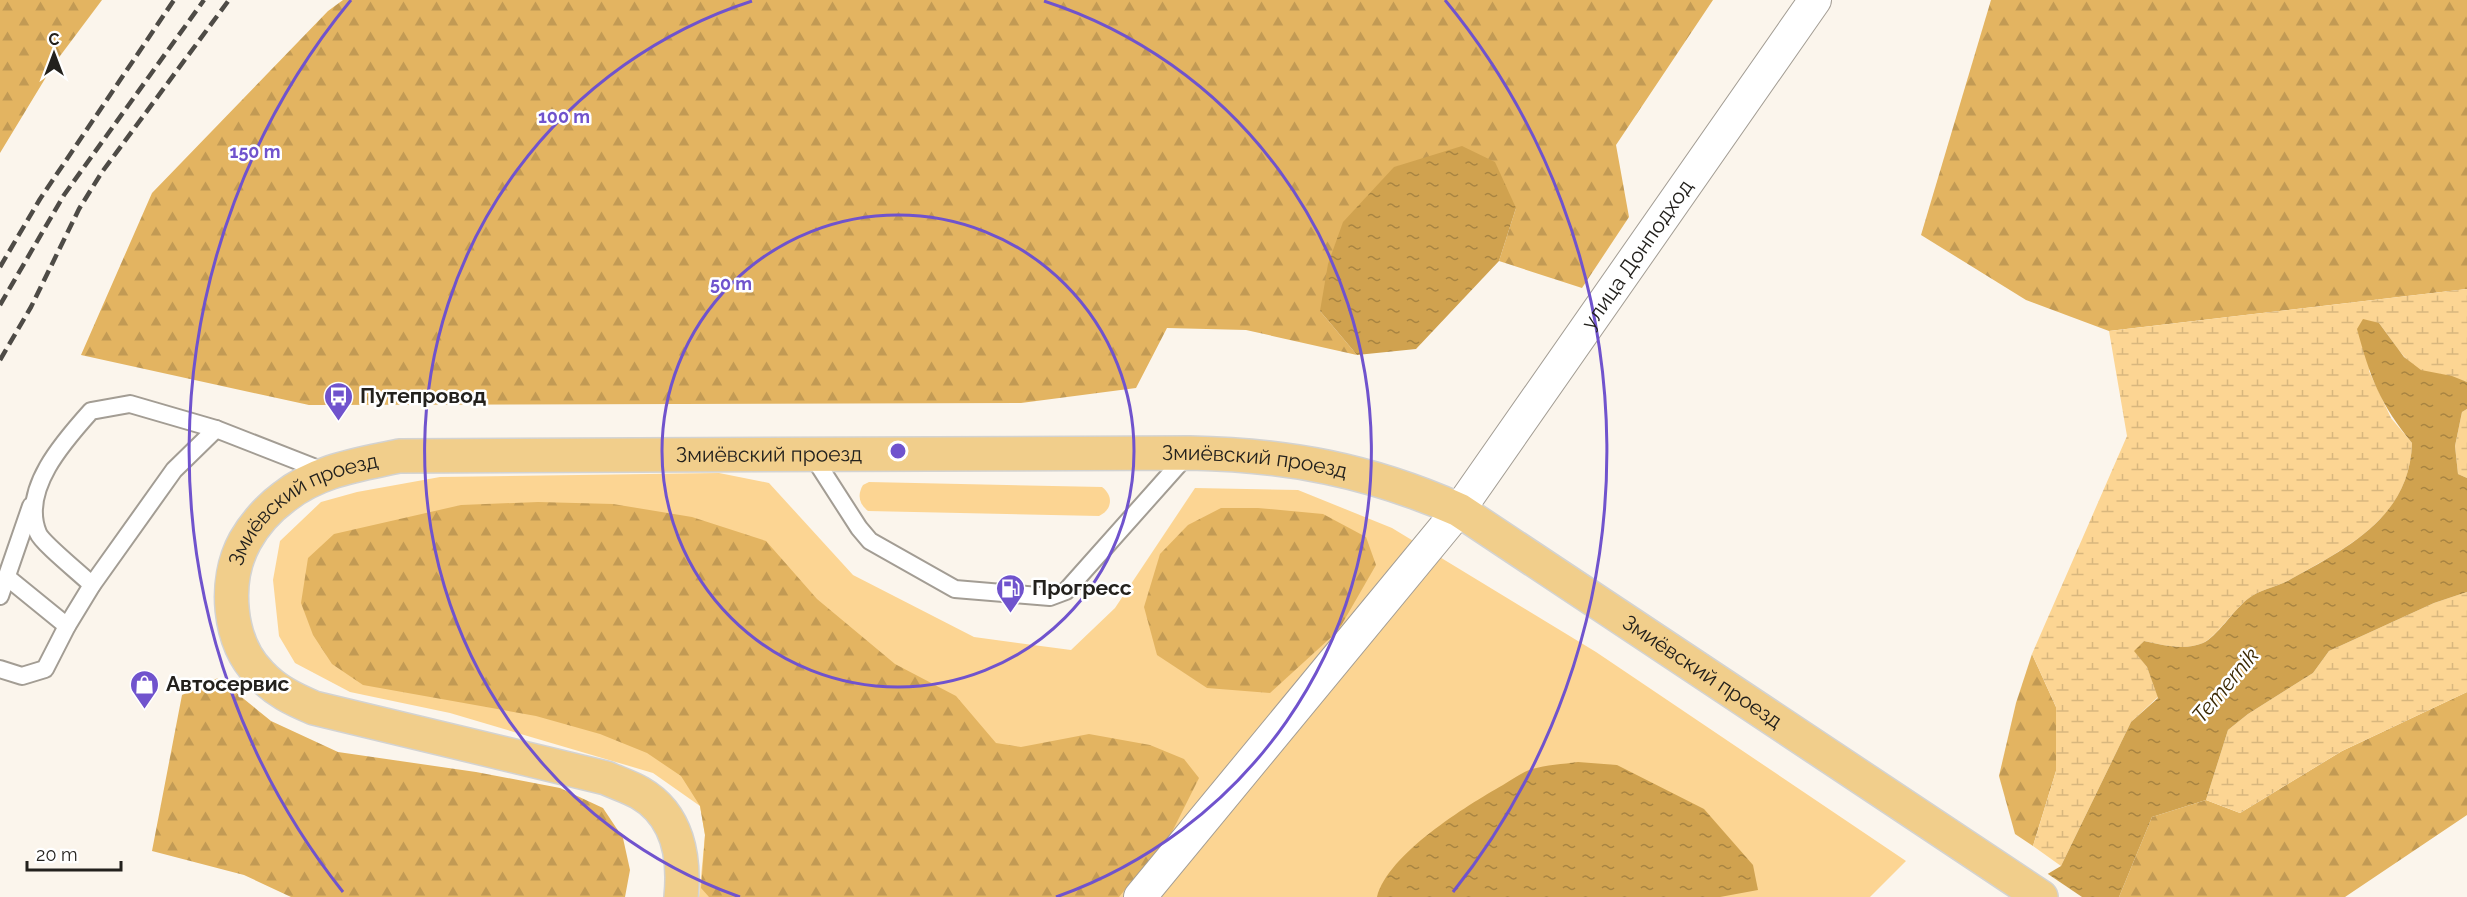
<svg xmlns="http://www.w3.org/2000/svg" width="2467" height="897" viewBox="0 0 2467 897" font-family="Raleway,sans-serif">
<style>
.grass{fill:#fcd593}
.forest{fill:url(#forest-firs)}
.wetland{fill:url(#wetland-marsh)}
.water{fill:url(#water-ripples)}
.pier{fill:#fbf5ec}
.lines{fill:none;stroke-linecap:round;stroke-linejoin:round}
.lane-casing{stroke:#a39d94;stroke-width:20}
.street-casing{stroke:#a39d94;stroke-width:34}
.primary-casing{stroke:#d3d3d2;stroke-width:36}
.lane{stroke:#fff;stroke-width:16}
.street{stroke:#fff;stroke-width:32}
.primary{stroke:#f1ce8b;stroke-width:33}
.rail{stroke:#4e4b46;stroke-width:4.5;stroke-dasharray:12 6;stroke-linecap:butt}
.ring{fill:none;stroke:#7053cd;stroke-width:3}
.labels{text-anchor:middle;stroke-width:5;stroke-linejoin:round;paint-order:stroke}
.street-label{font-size:21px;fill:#23211d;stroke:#fff}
.poi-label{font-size:21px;font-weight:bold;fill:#23211d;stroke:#fff;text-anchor:start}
.water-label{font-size:22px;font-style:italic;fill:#3b2802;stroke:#fff}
.centre{fill:#7053cd;stroke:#fff;stroke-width:3}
.ring-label{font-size:18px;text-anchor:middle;font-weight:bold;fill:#7053cd;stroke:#fff;stroke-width:5;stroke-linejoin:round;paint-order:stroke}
</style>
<defs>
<pattern id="forest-firs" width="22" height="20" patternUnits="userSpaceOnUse" patternTransform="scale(1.5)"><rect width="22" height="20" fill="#e3b461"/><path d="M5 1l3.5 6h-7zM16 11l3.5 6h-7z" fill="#c29a54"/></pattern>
<pattern id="wetland-marsh" width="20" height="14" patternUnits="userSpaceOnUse" patternTransform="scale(1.5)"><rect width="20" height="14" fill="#fcd593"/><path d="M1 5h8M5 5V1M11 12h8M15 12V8" fill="none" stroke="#d8b77e"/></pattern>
<pattern id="water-ripples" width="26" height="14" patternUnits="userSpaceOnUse" patternTransform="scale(1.5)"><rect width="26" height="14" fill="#d0a24f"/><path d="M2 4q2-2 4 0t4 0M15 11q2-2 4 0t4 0" fill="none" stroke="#a88441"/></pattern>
</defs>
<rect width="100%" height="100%" fill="#fbf5ec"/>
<g class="grass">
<polygon points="719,473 769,483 853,575 974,637 1071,650 1115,608 1195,488 1298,490 1392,528 1596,652 1906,861 1870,897 699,897 705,835 700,806 653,773 450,713 350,692 295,663 279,636 273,580 280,541 321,502 357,492 440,477"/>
<path d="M869,482L1102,487C1114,496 1112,510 1099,516L868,511C859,504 857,495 863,485Z"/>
</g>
<g class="forest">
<polygon points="0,0 102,0 54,64 0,153"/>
<polygon points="343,0 1713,0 1616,145 1629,217 1582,288 1499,261 1516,208 1320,311 1357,355 1246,330 1167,328 1136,388 1021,403 309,405 81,355 152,193 328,11"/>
<polygon points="1991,0 2467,0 2467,289 2109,331 2026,300 1921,235"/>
<polygon points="538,502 613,504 692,517 766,541 817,599 895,664 956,696 996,743 1021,747 1089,734 1150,745 1184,759 1199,778 1171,834 1119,897 709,897 701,888 705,835 700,806 681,776 647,753 600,734 536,716 363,685 332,664 313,635 301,603 308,558 334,534 461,505"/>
<polygon points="1221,508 1258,508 1323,514 1366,537 1376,565 1338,631 1270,693 1207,688 1157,655 1144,607 1160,554 1188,525"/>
<polygon points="2032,654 2056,707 2056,771 2033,846 2015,834 1999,776 2016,703"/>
<polygon points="218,678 271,721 338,752 476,772 560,788 603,808 623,838 630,870 625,897 291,897 244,875 152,851 182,695"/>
<polygon points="2467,692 2467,815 2345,897 2119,897 2152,817 2206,800 2240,813 2342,751"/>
</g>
<g class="wetland">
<path d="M2467,289V382C2453,377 2431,375 2420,370C2403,360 2391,338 2379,323L2369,371L2391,418L2412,443C2410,517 2348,547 2291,579C2278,587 2260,589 2249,598C2235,608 2216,637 2203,643C2184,651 2163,645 2144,641L2135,651L2147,667L2158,697L2131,722L2061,866L2033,846L2056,771V707L2032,654L2127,436L2109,331Z"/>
<polygon points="2467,409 2467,478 2458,474 2455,446 2462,412"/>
<polygon points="2467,592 2467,692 2342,751 2240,813 2206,800 2228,730 2248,714 2313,673 2329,651 2434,603"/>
</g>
<g class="water">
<polygon points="1462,146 1495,162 1516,208 1499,261 1416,349 1357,355 1320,311 1328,264 1343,222 1394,167"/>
<path d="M2363,319L2379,323L2404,357L2421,370L2452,376L2467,382V409L2462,412L2455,446L2458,474L2467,478V592L2434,603L2329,651L2313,673L2248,714L2228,730L2206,800L2152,817L2119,897H2009L2061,866L2131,722L2158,698L2147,667L2134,651L2144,641C2163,645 2184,651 2203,643C2216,638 2235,608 2249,598C2260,589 2278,587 2291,579C2347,548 2410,517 2412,443C2380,404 2370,377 2357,329Z"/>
<path d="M1578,762L1617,765L1704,809L1753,865L1758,890L1720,897H1377C1388,854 1466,806 1503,785C1512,780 1522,772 1532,769C1546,765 1563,764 1578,762Z"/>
</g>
<polygon class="pier" points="2045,872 2082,897 2006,897 2008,894"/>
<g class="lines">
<defs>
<g id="lane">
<polyline points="812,455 859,528 870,541 955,589 1050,597 1066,591 1188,454"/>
<polyline points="8,578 67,626"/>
<path d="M92,585C82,575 42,543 38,533C20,490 64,441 91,411L130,404L216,429L326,472"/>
<polyline points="0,596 31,506"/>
<polyline points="0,669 22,676 45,669 67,626 92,585 174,470 216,429"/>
</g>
<g id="street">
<path id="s1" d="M1140,897L1459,510L1815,0"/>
</g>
<g id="primary">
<path id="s2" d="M681,897C685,858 678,815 640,793C630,787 617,783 606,778L314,708C293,699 276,691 260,674C228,642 223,581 245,541C254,525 269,508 284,497C318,470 358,465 399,456L1190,453C1288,455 1369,470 1459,510L2041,897"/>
</g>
</defs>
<use href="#lane" class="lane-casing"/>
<use href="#street" class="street-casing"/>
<use href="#primary" class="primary-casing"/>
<use href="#lane" class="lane"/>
<use href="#street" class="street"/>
<use href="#primary" class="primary"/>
<g class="rail">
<polyline points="0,267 40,199 174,0"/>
<polyline points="0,305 64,195 204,0"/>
<polyline points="0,360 31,307 79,209 102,172 229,0"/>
</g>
</g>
<g class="ring">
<circle cx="898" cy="451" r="236"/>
<path d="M740 897A473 473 0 0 1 752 1M1044 1A473 473 0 0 1 1056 897"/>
<path d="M343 892A709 709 0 0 1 351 0M1445 0A709 709 0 0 1 1453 892"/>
</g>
<defs>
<symbol id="bus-pin" viewBox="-11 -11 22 30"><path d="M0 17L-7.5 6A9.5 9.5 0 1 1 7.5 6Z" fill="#7053cd" stroke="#fff"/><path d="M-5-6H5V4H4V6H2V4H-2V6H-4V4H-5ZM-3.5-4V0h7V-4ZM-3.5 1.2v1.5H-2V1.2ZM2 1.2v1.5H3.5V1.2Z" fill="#fff"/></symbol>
<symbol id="fuel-pin" viewBox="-11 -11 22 30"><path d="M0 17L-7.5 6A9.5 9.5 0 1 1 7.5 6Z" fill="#7053cd" stroke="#fff"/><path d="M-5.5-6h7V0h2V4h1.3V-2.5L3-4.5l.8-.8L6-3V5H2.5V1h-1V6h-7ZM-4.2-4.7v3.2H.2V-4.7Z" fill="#fff"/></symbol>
<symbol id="shop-pin" viewBox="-11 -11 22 30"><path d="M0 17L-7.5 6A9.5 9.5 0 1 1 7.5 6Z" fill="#7053cd" stroke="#fff"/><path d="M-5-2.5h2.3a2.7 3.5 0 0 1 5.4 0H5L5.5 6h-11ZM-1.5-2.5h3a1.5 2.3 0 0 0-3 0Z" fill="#fff"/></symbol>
</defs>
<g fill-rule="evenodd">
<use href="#bus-pin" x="322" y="380" width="33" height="45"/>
<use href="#fuel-pin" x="994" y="572" width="33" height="45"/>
<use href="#shop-pin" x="128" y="668" width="33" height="45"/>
</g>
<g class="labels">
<g class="street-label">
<text dy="7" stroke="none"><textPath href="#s1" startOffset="813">улица Донподход</textPath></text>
<text dy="7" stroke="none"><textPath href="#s2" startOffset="1215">Змиёвский проезд</textPath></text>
<text dy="7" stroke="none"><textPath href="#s2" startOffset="1701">Змиёвский проезд</textPath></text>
<text dy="7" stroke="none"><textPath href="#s2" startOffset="730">Змиёвский проезд</textPath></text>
<text dy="7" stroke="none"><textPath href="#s2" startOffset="2205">Змиёвский проезд</textPath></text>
</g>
<g class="poi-label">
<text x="360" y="403">Путепровод</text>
<text x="1032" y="595">Прогресс</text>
<text x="166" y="691">Автосервис</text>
</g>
<g class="water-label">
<text transform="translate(2225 685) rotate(-50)" y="8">Temernik</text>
</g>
</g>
<circle cx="898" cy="451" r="9" class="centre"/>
<g class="ring-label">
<text x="564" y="123">100 m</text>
<text x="255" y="158">150 m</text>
<text x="731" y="290">50 m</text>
</g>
<g transform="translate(54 54)" stroke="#ffffff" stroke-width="4.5" paint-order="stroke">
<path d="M0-4.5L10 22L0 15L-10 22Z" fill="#23211d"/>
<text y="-9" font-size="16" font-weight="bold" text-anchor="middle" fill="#23211d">С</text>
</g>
<path d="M27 861v9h94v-9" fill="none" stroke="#23211d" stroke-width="3"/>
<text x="36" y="861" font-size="18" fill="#23211d" stroke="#ffffff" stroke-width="4.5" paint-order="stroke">20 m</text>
</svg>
